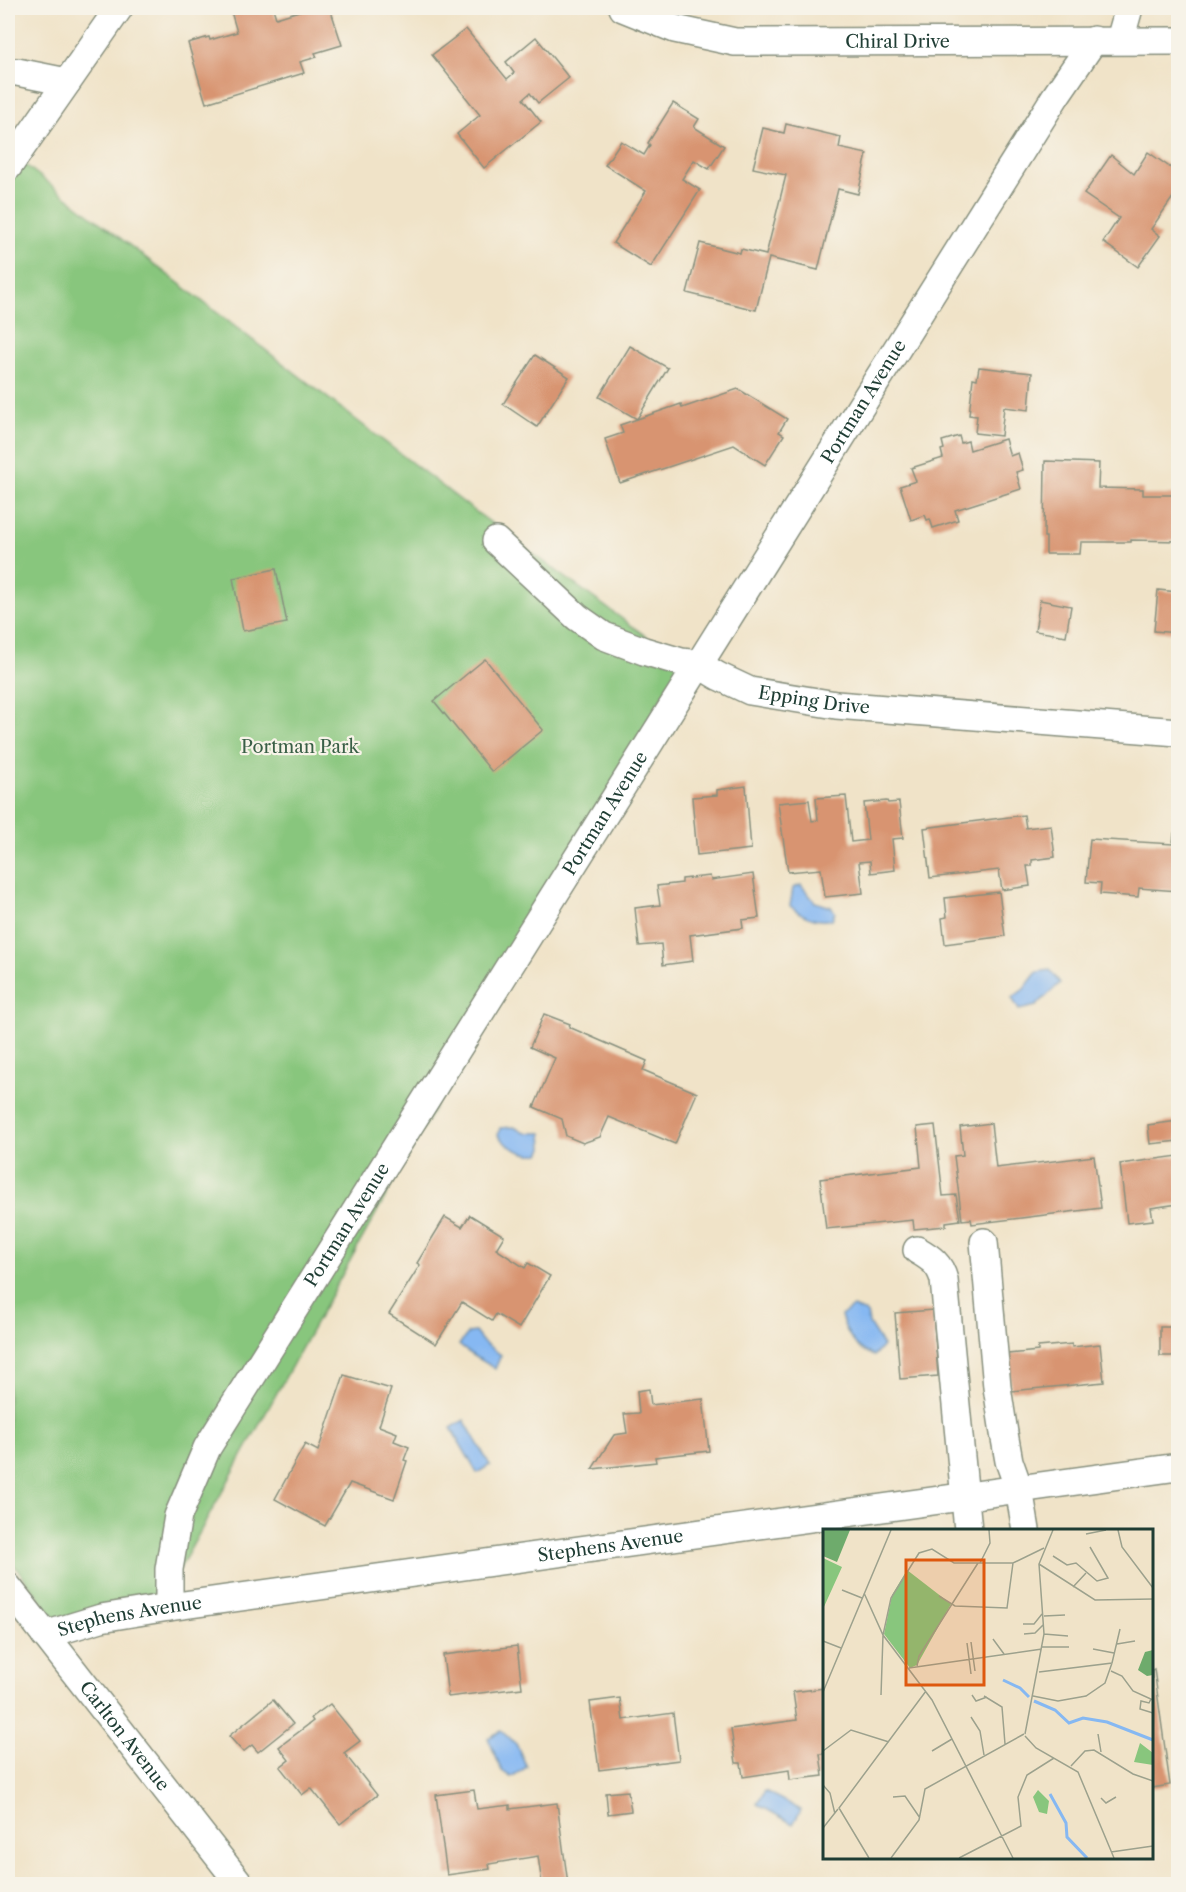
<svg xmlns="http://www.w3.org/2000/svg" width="1186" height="1892" viewBox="0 0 1186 1892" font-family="'Libre Caslon Text',serif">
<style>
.green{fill:#88c67d;stroke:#548258;stroke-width:1.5}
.water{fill:#86b8f2;stroke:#527a93;stroke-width:1.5}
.building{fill:#d89471}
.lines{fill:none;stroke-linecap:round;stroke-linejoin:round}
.street-casing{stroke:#88907e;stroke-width:30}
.street{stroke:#fff;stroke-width:27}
.labels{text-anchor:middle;stroke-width:4.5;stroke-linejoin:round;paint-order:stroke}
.street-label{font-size:18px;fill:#1f3d34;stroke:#f7f3e8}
.park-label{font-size:18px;fill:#395f46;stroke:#f7f3e8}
.inset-river{fill:none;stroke:#86b8f2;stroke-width:3}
.inset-road{fill:none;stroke:#9ca18d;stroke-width:1.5}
.view{fill:#de580e;fill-opacity:0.15;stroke:#de580e;stroke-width:3}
.inset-edge{fill:none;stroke:#1f3d34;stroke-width:3}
</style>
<rect width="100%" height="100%" fill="#f7f3e8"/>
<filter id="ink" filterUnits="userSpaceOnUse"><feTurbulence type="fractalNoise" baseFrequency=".0167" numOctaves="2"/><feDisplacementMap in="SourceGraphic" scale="12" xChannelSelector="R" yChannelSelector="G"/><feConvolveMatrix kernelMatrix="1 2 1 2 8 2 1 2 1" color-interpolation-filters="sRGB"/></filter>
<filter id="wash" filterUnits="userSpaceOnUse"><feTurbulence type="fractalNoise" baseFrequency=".008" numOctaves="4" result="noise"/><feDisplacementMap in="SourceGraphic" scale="24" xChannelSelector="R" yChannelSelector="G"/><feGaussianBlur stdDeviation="1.35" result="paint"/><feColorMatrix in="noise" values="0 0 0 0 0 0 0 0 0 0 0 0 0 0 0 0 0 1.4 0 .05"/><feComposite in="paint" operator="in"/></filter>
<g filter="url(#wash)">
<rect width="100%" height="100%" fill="#f0e3c8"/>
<polygon class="green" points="15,157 468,506 681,662 169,1588 63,1629 8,1557 8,169"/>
<g class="water">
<path d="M801,885L815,902L831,907L835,912L832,919C817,923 802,916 790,906L793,888Z"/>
<polygon points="1050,970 1060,983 1036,1006 1019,1010 1012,998 1024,989 1037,972"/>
<path d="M514,1127L525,1133H542L543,1148L540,1154C525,1156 506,1147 498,1135L500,1128Z"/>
<path d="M853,1307L867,1313L869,1324L883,1346L874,1356C855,1349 847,1335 841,1316Z"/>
<path d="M475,1332L482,1341L501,1355L495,1369C482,1359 472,1357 459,1345L468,1333Z"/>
<polygon points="464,1420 490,1465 477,1473 451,1428"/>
<polygon points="501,1731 516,1744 527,1767 511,1777 502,1771 488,1738"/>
<polygon points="765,1791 801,1810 793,1824 757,1804"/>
</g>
<g id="blocks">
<g class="building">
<polygon points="230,8 273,8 276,18 309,8 330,8 342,45 315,53 317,57 300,62 304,73 206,103 188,43 209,37 210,40 237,32"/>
<polygon points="466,29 507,79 514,73 506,62 536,37 569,78 538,103 530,93 523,99 541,122 484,168 457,134 480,115 432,55"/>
<polygon points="673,103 699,119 694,127 724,146 709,169 694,160 682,179 700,190 651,267 613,243 646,191 605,165 621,141 644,155 650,145 648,143"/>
<polygon points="786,124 841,137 839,148 867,154 858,194 838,189 818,270 769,258 756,310 687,293 700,243 740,253 741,249 766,255 786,175 753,168 763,128 784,133"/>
<polygon points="1148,152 1178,173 1178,190 1151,229 1160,236 1138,267 1103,242 1119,218 1084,194 1111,155 1134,174"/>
<polygon points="630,346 668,368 637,419 599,397"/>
<polygon points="535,355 569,377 537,427 503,404"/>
<polygon points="979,367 1032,373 1029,410 1004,407 1001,436 975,433 977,416 969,415 973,378 977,379"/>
<polygon points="738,389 787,419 779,432 784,435 765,465 734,445 620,483 605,439 623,433 620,425 681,404 682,408"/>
<polygon points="959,436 961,443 968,441 970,450 1005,439 1010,456 1018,453 1023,470 1016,472 1021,489 955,510 958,520 933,528 930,519 927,520 925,515 911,520 900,486 916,481 911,468 943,458 941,450 944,449 942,441"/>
<polygon points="1045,461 1099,463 1098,488 1143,489 1143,495 1178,495 1178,541 1131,540 1131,542 1081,542 1080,554 1046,554 1046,537 1044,537"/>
<polygon points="276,569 287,623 243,631 233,578"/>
<polygon points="1158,590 1178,592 1178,633 1154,631"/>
<polygon points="1040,600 1071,606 1066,636 1035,631"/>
<polygon points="485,659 543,730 492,772 434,701"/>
<polygon points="746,786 751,849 697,855 692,797 717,795 717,790"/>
<polygon points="846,796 851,842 868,840 864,803 887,801 888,803 899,802 903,838 892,839 895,870 871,873 870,861 859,862 863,893 825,897 821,869 788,872 778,803 809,800 812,821 818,820 816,798"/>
<polygon points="1024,815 1026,828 1051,825 1055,857 1032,860 1032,866 1027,866 1030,886 1002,890 999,870 930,878 924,828"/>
<polygon points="1174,833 1178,833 1178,891 1139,888 1138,897 1100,894 1101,883 1086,882 1090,839 1173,844"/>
<polygon points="753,874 759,918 742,920 743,928 690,935 693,961 663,965 661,944 639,946 635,908 660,905 657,886 682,883 682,879 710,876 711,880"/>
<polygon points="999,892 1005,936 945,944 942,918 947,917 945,898"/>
<polygon points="544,1014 570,1024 569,1027 647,1061 643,1070 697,1093 675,1144 609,1117 600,1137 583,1143 566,1136 562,1119 534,1107 555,1058 530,1047"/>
<polygon points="1178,1121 1178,1141 1150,1144 1148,1125"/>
<polygon points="991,1123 996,1168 1094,1156 1101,1208 972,1224 971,1219 962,1220 954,1156 963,1155 960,1127"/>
<polygon points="935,1125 943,1196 956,1195 960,1220 946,1222 946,1226 914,1229 913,1220 826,1229 820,1179 921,1167 917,1127"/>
<polygon points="1178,1156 1178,1204 1151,1208 1153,1220 1127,1223 1120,1164"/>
<polygon points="470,1215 504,1236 496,1249 525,1268 528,1263 550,1276 519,1328 496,1314 492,1321 462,1302 436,1344 389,1314 420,1265 417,1263 445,1217 462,1227"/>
<polygon points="933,1310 938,1376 900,1379 895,1313"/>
<rect x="1160" y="1327" width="18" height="29"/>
<polygon points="1072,1344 1072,1347 1100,1344 1104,1382 1011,1391 1008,1354 1038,1351 1038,1347"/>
<polygon points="344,1375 391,1389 379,1426 397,1433 394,1441 409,1447 404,1460 407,1461 394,1499 350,1483 325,1526 275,1499 305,1444 318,1451"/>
<polygon points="649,1389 651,1405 703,1399 709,1451 655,1457 656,1462 592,1469 614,1435 627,1433 624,1414 639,1413 637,1391"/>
<polygon points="517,1646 522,1688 448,1697 443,1655"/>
<polygon points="1154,1669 1170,1785 1152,1788 1152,1670"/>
<polygon points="824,1688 824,1754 820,1754 823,1776 790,1780 789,1770 743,1777 741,1763 736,1763 731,1729 797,1720 793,1692"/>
<polygon points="620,1698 623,1720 673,1713 679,1760 599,1770 590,1702"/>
<polygon points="273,1700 293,1724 258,1752 252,1745 243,1752 229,1736"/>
<polygon points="330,1704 360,1741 344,1753 377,1795 340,1824 311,1788 302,1795 280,1767 289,1760 279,1747 313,1721 311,1718"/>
<polygon points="474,1790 477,1809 510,1805 510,1809 557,1803 568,1884 542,1884 538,1856 489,1864 490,1869 447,1875 436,1795"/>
<polygon points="628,1791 631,1811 608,1814 606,1793"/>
</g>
</g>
</g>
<g filter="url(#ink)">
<use href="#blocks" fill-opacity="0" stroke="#88907e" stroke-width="1.5"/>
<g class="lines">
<defs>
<g id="street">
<path id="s1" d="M623,8L675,29L735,42L1178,41"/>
<polyline points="1120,40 1129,8"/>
<polyline points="8,72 17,72 67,82"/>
<polyline points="8,167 119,8"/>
<path id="s2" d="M496,541L577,617L604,636L644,651L681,662L698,664L718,676L750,691L836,705L1178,732"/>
<polyline points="984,1242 997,1387 1004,1433 1009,1461 1019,1489 1026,1530"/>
<path d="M917,1250C931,1258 940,1264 944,1280L968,1530"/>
<path id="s3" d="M8,1587L240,1884"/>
<path id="s4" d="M169,1607V1569L178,1516L207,1448L1055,97L1094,40"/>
<path id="s5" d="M45,1635L101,1618L169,1607L1178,1467"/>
</g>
</defs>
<use href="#street" class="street-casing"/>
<use href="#street" class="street"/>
</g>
</g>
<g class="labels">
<g class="street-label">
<text dy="6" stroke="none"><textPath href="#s1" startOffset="280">Chiral Drive</textPath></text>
<text dy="6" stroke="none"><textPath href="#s4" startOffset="1401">Portman Avenue</textPath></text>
<text dy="6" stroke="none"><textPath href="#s2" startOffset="366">Epping Drive</textPath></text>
<text dy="6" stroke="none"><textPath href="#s4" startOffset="915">Portman Avenue</textPath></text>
<text dy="6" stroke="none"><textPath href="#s4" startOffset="429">Portman Avenue</textPath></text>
<text dy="6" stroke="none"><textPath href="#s5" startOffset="573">Stephens Avenue</textPath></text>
<text dy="6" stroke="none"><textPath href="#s5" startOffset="87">Stephens Avenue</textPath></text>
<text dy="6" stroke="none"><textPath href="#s3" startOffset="189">Carlton Avenue</textPath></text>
</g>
<g class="park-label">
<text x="300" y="753">Portman Park</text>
</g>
</g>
<g transform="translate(823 1529)">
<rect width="330" height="330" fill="#f0e3c8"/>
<path d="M0,29L19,38L0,80ZM84,41L128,75L94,136L87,139L61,105L69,66ZM317,214L330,224V236L311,233ZM215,261L226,272L224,285L216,283L210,268Z" fill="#88c67d"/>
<path d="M0,1H27L14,33L0,27ZM330,121V146L324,147L315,141L322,123Z" fill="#6eab6c"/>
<path class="inset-river" d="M180,151L197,159L206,168M211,172L232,181L246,194L260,189L284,193L330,211M227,265L243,294L244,308L264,329"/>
<path class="inset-road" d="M295,1L299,18L330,59M263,5L283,1M230,27L244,36L253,34L274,52L285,49L267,18M157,34L167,14L166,1M216,35L272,71L330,70M250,58L263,44M19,61L39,69M41,64L60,106L109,171L190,329M116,67L132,77L184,79L190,34M221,87L242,86M200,95H211L219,85M201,105L212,104L220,96M221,105L245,107M170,110L181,125M0,112L18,119M148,113L152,142M144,114L148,145M294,115L312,112M219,118H246M270,120L291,124M94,137L96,127L155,34M86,139L219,120M288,142L299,147L310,162L330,171M216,143L289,134L297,100M0,163L68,1M58,166L60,106L68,69L96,24L109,20L131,34H190L221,19M149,166L153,172L164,168M161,167L179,178L182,215M210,167L235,172L263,167L282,154L289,134M328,170L326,174L318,172L317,180L330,184M148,188L157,202L161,226M202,205L221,105L216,35L230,1M275,205L278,223M202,207L213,219L255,243L291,329M0,222L28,201L66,213M109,222L129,210M248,237L262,222L271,221L310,245L330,252M0,256L7,264L12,285M70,268L82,267L97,289M278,269L283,274L293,268M0,299L15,280M288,323L330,317M46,329L16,279L103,162M68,329L96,291L102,260L201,205M136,329L198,297L195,268L204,246L231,229"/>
<path class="view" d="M83,31H161V156H83Z"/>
<rect width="330" height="330" class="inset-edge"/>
</g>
<rect width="1186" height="1892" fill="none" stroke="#f7f3e8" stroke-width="30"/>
</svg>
